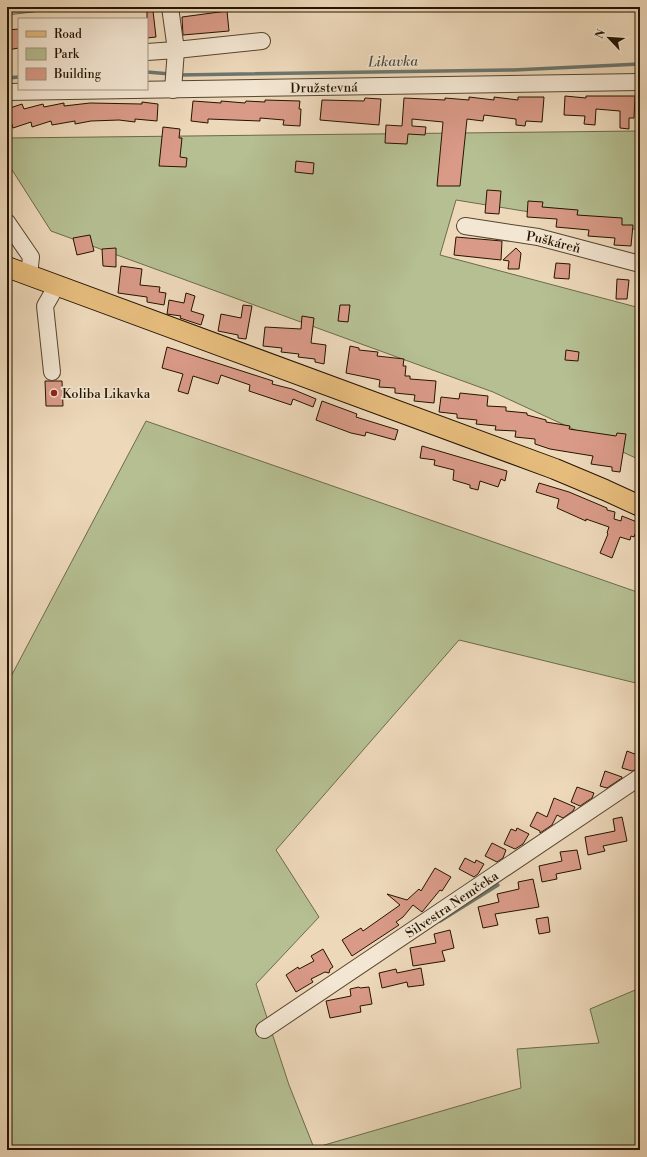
<svg xmlns="http://www.w3.org/2000/svg" width="647" height="1157" viewBox="0 0 647 1157" font-family="'Libre Bodoni',serif">
<style>
.green{fill:#b5bf92;stroke:#6d6a49}
.lines{fill:none;stroke-linecap:round;stroke-linejoin:round}
.stream{stroke:#6c766e;stroke-width:3.5}
.building{fill:#d99a87;stroke:#251400}
.minor-casing{stroke:#57452e;stroke-width:18}
.major-casing{stroke:#251400;stroke-width:22}
.minor{stroke:#f3e6d2;stroke-width:16}
.major{stroke:#e6bc7d;stroke-width:20}
.poi-dot{fill:#8f2418;stroke:#f3e6d2;stroke-width:1.5}
.labels{text-anchor:middle;stroke-width:3;stroke-linejoin:round;paint-order:stroke}
.street-label{font-size:13px;fill:#251400;stroke:#f3e6d2}
.poi-label{font-size:13px;fill:#251400;stroke:#f3e6d2;text-anchor:start}
.water-label{font-size:14px;font-style:italic;fill:#4e4d40;stroke:#f3e6d2}
</style>
<rect width="100%" height="100%" fill="#edd8ba"/>
<filter id="stains"><feTurbulence type="fractalNoise" baseFrequency=".005" numOctaves="4"/><feColorMatrix values="0 0 0 0 .2 0 0 0 0 .09 0 0 0 0 .02 0 0 0 .5 -.17"/></filter>
<radialGradient id="worn" r=".72"><stop offset=".6" stop-color="#630" stop-opacity="0"/><stop offset="1" stop-color="#630" stop-opacity=".3"/></radialGradient>
<g class="green">
<polygon points="7,7 74,7 7,15"/>
<polygon points="640,131 640,230 456,200 440,255 640,308 640,460 493,392 51,231 7,162 7,138"/>
<polygon points="146,421 640,593 640,684 459,640 276,850 319,917 256,984 289,1085 314,1148 521,1088 517,1049 599,1043 590,1009 640,988 640,1150 7,1150 7,684"/>
</g>
<g class="lines">
<g class="stream">
<polyline points="147,72 170,74"/>
<polyline points="178,75 514,70 640,64"/>
<polyline points="7,78 19,77"/>
<polyline points="440,921 498,885"/>
</g>
</g>
<g class="building">
<polygon points="147,11 153,11 156,37 147,38"/>
<polygon points="227,11 229,31 183,35 182,17"/>
<polygon points="19,29 19,48 7,50 7,30"/>
<polygon points="565,96 586,98 586,96 635,96 634,118 629,118 629,129 620,128 620,111 596,109 595,125 584,124 585,116 564,115"/>
<polygon points="469,97 494,100 494,97 518,100 518,97 544,97 542,122 526,121 525,126 516,125 516,119 484,115 483,121 467,119 460,186 437,186 443,122 412,119 412,126 426,127 425,135 408,134 407,144 385,143 386,125 402,126 404,98 445,100 445,98 469,100"/>
<polygon points="365,98 381,99 379,125 320,120 322,100 364,101"/>
<polygon points="265,100 300,101 299,109 301,109 300,126 283,125 284,120 260,118 260,121 208,119 208,123 191,121 193,101 221,103 221,101 245,103 246,101 265,102"/>
<polygon points="142,102 158,104 157,121 135,119 135,122 119,120 91,121 75,124 75,121 52,125 51,121 32,127 31,122 13,128 7,109 22,104 24,109 43,104 44,107 64,103 64,106 90,103 142,104"/>
<polygon points="163,127 180,129 179,138 182,138 180,157 187,158 186,167 159,166"/>
<polygon points="296,161 314,163 313,174 295,172"/>
<polygon points="487,190 501,191 499,214 485,213"/>
<polygon points="528,201 543,202 542,207 578,210 577,215 622,218 622,225 633,225 631,246 614,245 615,238 588,236 589,230 556,227 557,219 527,217"/>
<polygon points="90,235 94,251 77,255 73,238"/>
<polygon points="456,237 502,241 501,260 454,255"/>
<polygon points="116,248 116,267 103,266 102,249"/>
<polygon points="516,248 521,253 519,269 508,269 509,261 503,260"/>
<polygon points="556,263 570,264 569,279 554,278"/>
<polygon points="121,266 142,269 140,285 160,287 159,292 166,293 164,305 147,302 147,297 118,293"/>
<polygon points="617,279 629,280 627,299 616,299"/>
<polygon points="186,293 195,296 191,311 204,315 201,325 180,318 181,316 167,314 169,300 184,303"/>
<polygon points="243,305 252,306 246,339 238,338 238,335 218,331 221,314 241,318"/>
<polygon points="340,305 350,305 348,322 338,321"/>
<polygon points="302,316 314,318 311,343 326,345 324,364 315,362 315,359 298,357 299,354 281,352 282,348 263,346 265,327 301,329"/>
<polygon points="350,346 359,348 359,350 378,352 377,356 404,359 403,366 406,366 405,376 410,376 410,379 436,381 434,403 414,401 415,395 395,393 395,388 379,387 380,380 346,373"/>
<polygon points="167,347 273,381 272,384 292,389 316,399 313,407 293,399 291,405 249,391 250,385 221,375 218,384 193,376 188,394 178,391 183,374 162,368"/>
<polygon points="566,350 579,352 578,361 565,360"/>
<polygon points="45,381 62,381 63,406 46,406"/>
<polygon points="460,393 488,396 487,406 506,407 506,411 527,413 527,415 546,420 546,422 570,426 569,429 616,436 617,433 626,434 620,472 612,471 612,467 591,464 593,456 550,449 535,444 535,439 515,437 516,431 495,430 496,426 476,424 477,420 457,418 457,414 439,412 441,397 459,399"/>
<polygon points="322,401 357,414 356,417 398,430 395,440 366,432 365,436 351,433 316,420"/>
<polygon points="422,446 507,471 505,481 501,479 498,487 480,481 478,490 470,488 470,485 453,480 454,470 434,465 435,460 420,458"/>
<polygon points="539,483 569,492 607,508 607,510 615,512 614,519 621,521 622,516 637,522 640,524 640,536 635,534 634,537 631,536 630,540 620,537 612,558 600,553 608,534 607,533 609,527 586,519 586,521 557,508 559,499 536,492"/>
<polygon points="627,751 637,755 636,757 640,758 640,768 632,771 622,768"/>
<polygon points="605,771 622,777 622,778 607,788 600,786"/>
<polygon points="577,787 594,793 592,798 580,806 571,802"/>
<polygon points="554,798 575,807 573,811 563,818 557,815 552,825 540,833 540,831 530,826 537,812 547,817"/>
<polygon points="622,817 627,841 603,846 605,851 588,855 585,837 615,831 613,819"/>
<polygon points="517,828 529,834 523,844 515,849 504,844 511,829 516,831"/>
<polygon points="492,843 506,850 503,858 497,862 485,856"/>
<polygon points="577,850 581,869 556,874 557,879 542,882 539,866 562,861 560,852"/>
<polygon points="465,858 475,863 476,860 484,864 478,874 474,877 459,869"/>
<polygon points="435,868 451,877 442,891 440,890 422,912 413,905 403,917 396,922 399,925 352,956 342,940 361,928 363,931 400,905 387,894 407,900 419,889 421,891"/>
<polygon points="533,879 539,907 495,914 498,925 483,928 478,907 499,902 497,894 519,889 518,882"/>
<polygon points="548,917 550,932 539,934 536,919"/>
<polygon points="450,930 454,948 442,951 445,961 413,966 410,948 436,943 434,934"/>
<polygon points="323,949 333,967 330,969 329,973 325,972 311,979 313,982 296,992 286,975 298,967 299,969 314,961 311,956"/>
<polygon points="421,968 424,985 408,987 407,982 382,988 379,973 396,969 397,973"/>
<polygon points="359,987 360,988 369,987 372,1004 360,1006 361,1012 330,1018 326,1001 351,996 350,989"/>
</g>
<g class="lines">
<defs>
<g id="minor">
<polyline points="170,7 176,50 262,41"/>
<polyline points="147,52 176,50 173,90"/>
<path id="s1" d="M7,92L640,82"/>
<polyline points="7,222 31,257 29,275"/>
<path id="s2" d="M465,226L538,237L640,264"/>
<polyline points="52,372 45,306 57,285"/>
<path id="s3" d="M264,1030L640,777"/>
</g>
<polyline id="major" points="7,267 555,469 605,490 640,506"/>
</defs>
<use href="#minor" class="minor-casing"/>
<use href="#major" class="major-casing"/>
<use href="#minor" class="minor"/>
<use href="#major" class="major"/>
</g>
<circle class="poi-dot" cx="54" cy="393" r="4"/>
<g class="labels">
<g class="street-label">
<text dy="5" stroke="none"><textPath href="#s1" startOffset="317">Družstevná</textPath></text>
<text dy="5" stroke="none"><textPath href="#s2" startOffset="90">Puškáreň</textPath></text>
<text dy="5" stroke="none"><textPath href="#s3" startOffset="226">Silvestra Nemčeka</textPath></text>
</g>
<g class="poi-label">
<text x="62" y="398">Koliba Likavka</text>
</g>
<g class="water-label">
<text transform="translate(393 61) rotate(-1)" y="5">Likavka</text>
</g>
</g>
<rect width="647" height="1157" fill="none" stroke="#edd8ba" stroke-width="24"/>
<rect x="8" y="8" width="631" height="1141" fill="none" stroke="#251400" stroke-width="2"/>
<rect x="12" y="12" width="623" height="1133" fill="none" stroke="#251400"/>
<rect x="18" y="18" width="130" height="72" fill="#f3e6d2" stroke="#a1927e"/>
<rect x="26" y="31" width="20" height="6" fill="#e6bc7d" stroke="#a1927e"/>
<text x="54" y="38" font-size="12" fill="#251400">Road</text>
<rect x="26" y="48" width="20" height="12" fill="#b5bf92" stroke="#a1927e"/>
<text x="54" y="58" font-size="12" fill="#251400">Park</text>
<rect x="26" y="68" width="20" height="12" fill="#d99a87" stroke="#a1927e"/>
<text x="54" y="78" font-size="12" fill="#251400">Building</text>
<g transform="translate(609 38) rotate(295)" stroke="#f3e6d2" stroke-width="3" paint-order="stroke">
<path d="M0-3L7 15L0 10L-7 15Z" fill="#251400"/>
<text y="-6" font-size="11" font-weight="bold" text-anchor="middle" fill="#251400">N</text>
</g>
<rect width="100%" height="100%" filter="url(#stains)"/>
<rect width="100%" height="100%" fill="url(#worn)"/>
</svg>
